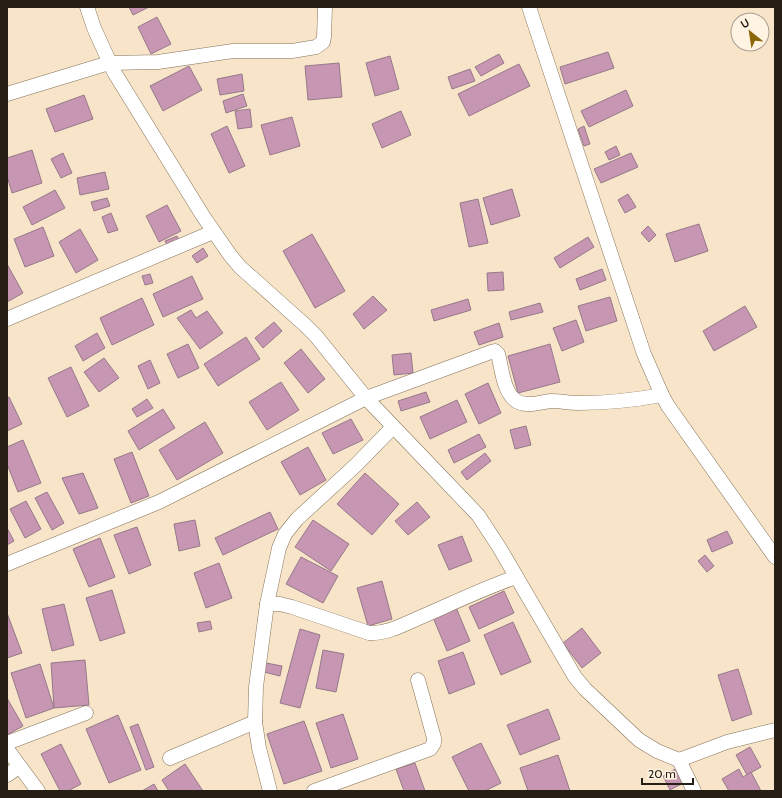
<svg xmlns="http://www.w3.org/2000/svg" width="782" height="798" viewBox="0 0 782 798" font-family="Cabin,sans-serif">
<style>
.building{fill:#c796b2;stroke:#967989}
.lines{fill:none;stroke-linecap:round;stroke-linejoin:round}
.street-casing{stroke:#84735a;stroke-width:15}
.street{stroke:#fff;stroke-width:14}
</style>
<rect width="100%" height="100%" fill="#f8e4c8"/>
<g class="building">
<polygon points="129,7 149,7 133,15"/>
<polygon points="157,17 171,44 151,54 138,27"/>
<polygon points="608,52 614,68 565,84 560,67"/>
<polygon points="499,54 504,63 481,76 475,67"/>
<polygon points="390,56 399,89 375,96 366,63"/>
<polygon points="339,63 342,97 308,100 305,66"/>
<polygon points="519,64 530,86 469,116 458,94"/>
<polygon points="189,66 202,90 163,111 150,86"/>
<polygon points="470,69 475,81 452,89 448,77"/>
<polygon points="242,74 244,91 220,95 217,79"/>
<polygon points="626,90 633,106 589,127 581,111"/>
<polygon points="243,94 247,106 226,113 223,101"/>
<polygon points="84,95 93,119 55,132 46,109"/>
<polygon points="250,109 252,127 238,129 235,111"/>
<polygon points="401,111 411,135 382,148 372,124"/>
<polygon points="292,117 300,146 270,155 261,125"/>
<polygon points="227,126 245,166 229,173 211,134"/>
<polygon points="584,126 590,144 584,146 578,129"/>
<polygon points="616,146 620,155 609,160 605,152"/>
<polygon points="32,150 42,183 12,193 7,176 7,158"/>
<polygon points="63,153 72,173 61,178 51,159"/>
<polygon points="631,153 638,167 601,183 594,169"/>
<polygon points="105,172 109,189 80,195 77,178"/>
<polygon points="512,189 520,216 491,225 483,198"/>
<polygon points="55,190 65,208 32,225 23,207"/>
<polygon points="628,194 636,207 625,213 618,200"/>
<polygon points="107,198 110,206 94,211 91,202"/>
<polygon points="478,199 488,243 469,247 460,203"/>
<polygon points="167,205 181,231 159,242 146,216"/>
<polygon points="111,213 118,230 108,233 102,217"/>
<polygon points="699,224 708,251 675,262 666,234"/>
<polygon points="648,226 656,235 649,242 641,233"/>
<polygon points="43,227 54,256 25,267 14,239"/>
<polygon points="80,229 98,260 76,273 59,242"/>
<polygon points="312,234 345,291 315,308 283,251"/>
<polygon points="177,236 180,241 168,247 165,241"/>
<polygon points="588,237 594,247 560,268 554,258"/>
<polygon points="203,248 208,256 197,263 192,256"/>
<polygon points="7,264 23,293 7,302"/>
<polygon points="602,269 606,280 580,290 576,279"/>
<polygon points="503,272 504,290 488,291 487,273"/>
<polygon points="150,274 153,283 145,285 142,276"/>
<polygon points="192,276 203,299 163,317 153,294"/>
<polygon points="373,296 387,310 364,329 353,314"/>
<polygon points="610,297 617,321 586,331 578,306"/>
<polygon points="142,298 154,325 112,345 100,318"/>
<polygon points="468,299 471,310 434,321 431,310"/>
<polygon points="540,303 543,312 511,320 509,312"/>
<polygon points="745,306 757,327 714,351 703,331"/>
<polygon points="191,310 196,318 207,311 223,333 200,349 177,318"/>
<polygon points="576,320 584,342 562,351 553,328"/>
<polygon points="274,322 282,331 263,348 255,338"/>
<polygon points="499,323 503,337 479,345 474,332"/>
<polygon points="97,333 105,348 83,361 75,346"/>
<polygon points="246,337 260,359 218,386 204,364"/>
<polygon points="188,344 199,368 178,378 167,354"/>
<polygon points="550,344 560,382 518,393 508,356"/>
<polygon points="301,349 325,379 308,393 284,363"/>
<polygon points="411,353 413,373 394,375 392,355"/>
<polygon points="104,358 119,378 99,392 84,372"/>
<polygon points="150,360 160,383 148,389 138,366"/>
<polygon points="71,367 89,406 67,417 48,378"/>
<polygon points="281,382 299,410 267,430 249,402"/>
<polygon points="488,383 501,413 479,424 465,394"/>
<polygon points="426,392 430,402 401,411 398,401"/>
<polygon points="9,397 22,424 7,431 7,398"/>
<polygon points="147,399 153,408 137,417 132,409"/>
<polygon points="457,400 467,422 430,439 420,417"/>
<polygon points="163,409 175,428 139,450 128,431"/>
<polygon points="351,419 363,440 333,454 322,433"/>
<polygon points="205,422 223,453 177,480 159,450"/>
<polygon points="526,426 531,445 515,449 510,430"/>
<polygon points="479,434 486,447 454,463 448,450"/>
<polygon points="23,440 41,483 18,492 7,464 7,447"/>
<polygon points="308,447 326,480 300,495 281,462"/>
<polygon points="132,452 149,496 131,503 114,459"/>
<polygon points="485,453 491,461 467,480 461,472"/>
<polygon points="83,473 98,508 79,514 62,478"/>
<polygon points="365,473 399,504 372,535 337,504"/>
<polygon points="47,492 64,523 52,530 35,498"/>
<polygon points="26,501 41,529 25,538 10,509"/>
<polygon points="417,502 430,517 408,535 395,521"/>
<polygon points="270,512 278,529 223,555 215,538"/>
<polygon points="195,520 200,546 179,551 174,524"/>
<polygon points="313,520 349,544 331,571 295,547"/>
<polygon points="137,527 151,565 129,574 114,535"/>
<polygon points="7,528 14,541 7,545"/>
<polygon points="727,531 733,543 712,552 707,540"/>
<polygon points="462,536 472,561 449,570 438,545"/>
<polygon points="100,538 115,577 89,587 73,549"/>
<polygon points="705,555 714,566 707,572 698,561"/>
<polygon points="301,557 338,576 323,603 286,584"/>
<polygon points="219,563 232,598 206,608 194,573"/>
<polygon points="382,581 392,619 368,626 357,588"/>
<polygon points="112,590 125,633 100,641 86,598"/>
<polygon points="504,591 514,613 479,629 469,607"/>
<polygon points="64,604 74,645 52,651 42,609"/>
<polygon points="455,605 470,641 447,651 432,615"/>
<polygon points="7,613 22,653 7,658"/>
<polygon points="210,621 212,629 199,632 197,623"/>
<polygon points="513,622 531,662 501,675 484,635"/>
<polygon points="582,628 601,653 582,668 563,643"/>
<polygon points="300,629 320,635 300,708 280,703"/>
<polygon points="323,650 344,654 336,692 316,688"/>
<polygon points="463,652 475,684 449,694 438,661"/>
<polygon points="85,660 89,705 54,708 51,663"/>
<polygon points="266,663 282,666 280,676 264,672"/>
<polygon points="40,664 54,708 26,718 11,673"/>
<polygon points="738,669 752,714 732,721 718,675"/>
<polygon points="7,698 23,726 7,735"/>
<polygon points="548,709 560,739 520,755 507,725"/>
<polygon points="343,714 358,759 331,768 316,723"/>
<polygon points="118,715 141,770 109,783 86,729"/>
<polygon points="304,721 322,771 284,784 267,734"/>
<polygon points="138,724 154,767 146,770 130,727"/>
<polygon points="481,743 501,783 485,791 469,791 452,757"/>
<polygon points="61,744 81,784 68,791 60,791 41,754"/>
<polygon points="750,747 761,767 747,775 736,755"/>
<polygon points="558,755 570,791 528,791 520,768"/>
<polygon points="415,763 425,791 404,791 396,769"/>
<polygon points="185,764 203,791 169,791 162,780"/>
<polygon points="677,768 685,782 670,790 663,776"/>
<polygon points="739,769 743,777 751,772 761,791 729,791 722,779"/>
<polygon points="154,784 158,791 142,791"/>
</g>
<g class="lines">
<defs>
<g id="street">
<polyline points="87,7 94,28 114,72 203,216 230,255 240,267 305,325 316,336 366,398 478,515 499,547 575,677 585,689 639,740 657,751 679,760 727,742 775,730"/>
<polyline points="529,7 644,354 662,395 668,406 775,557"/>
<polyline points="7,94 109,63 158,62 233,51 292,51 316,47 323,42 324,37 325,7"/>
<polyline points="7,319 213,232"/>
<path d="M7,564L159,502L366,398L491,352L495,351L498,354C502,369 503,390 515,400C525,408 540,402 551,401C560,401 570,403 579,403C607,403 635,400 662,395"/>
<polyline points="267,604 279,548 285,534 297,519 356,465 393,427"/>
<polyline points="7,743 86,713"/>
<polyline points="7,749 38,791"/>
<polyline points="170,758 255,722"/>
<polyline points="679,760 694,791"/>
<polyline points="7,775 19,767"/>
<path d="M270,791L259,748L255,722L256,687L267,604H280L292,607L369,633C388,634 404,624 421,617C453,603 484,588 516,577"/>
<polyline points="314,791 430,749 434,743 434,738 418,680"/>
</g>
</defs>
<use href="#street" class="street-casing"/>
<use href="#street" class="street"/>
</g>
<rect width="782" height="798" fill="none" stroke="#261f15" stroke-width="16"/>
<g transform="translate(750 32) rotate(330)"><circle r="19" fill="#fff3e2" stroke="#a89e90"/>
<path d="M0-3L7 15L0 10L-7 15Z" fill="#8b6606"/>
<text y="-6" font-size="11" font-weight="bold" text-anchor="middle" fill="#261f15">U</text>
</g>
<path d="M642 778v6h51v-6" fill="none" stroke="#261f15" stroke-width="2"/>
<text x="648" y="778" font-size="12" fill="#261f15" stroke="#fff3e2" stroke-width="3" paint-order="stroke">20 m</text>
</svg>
